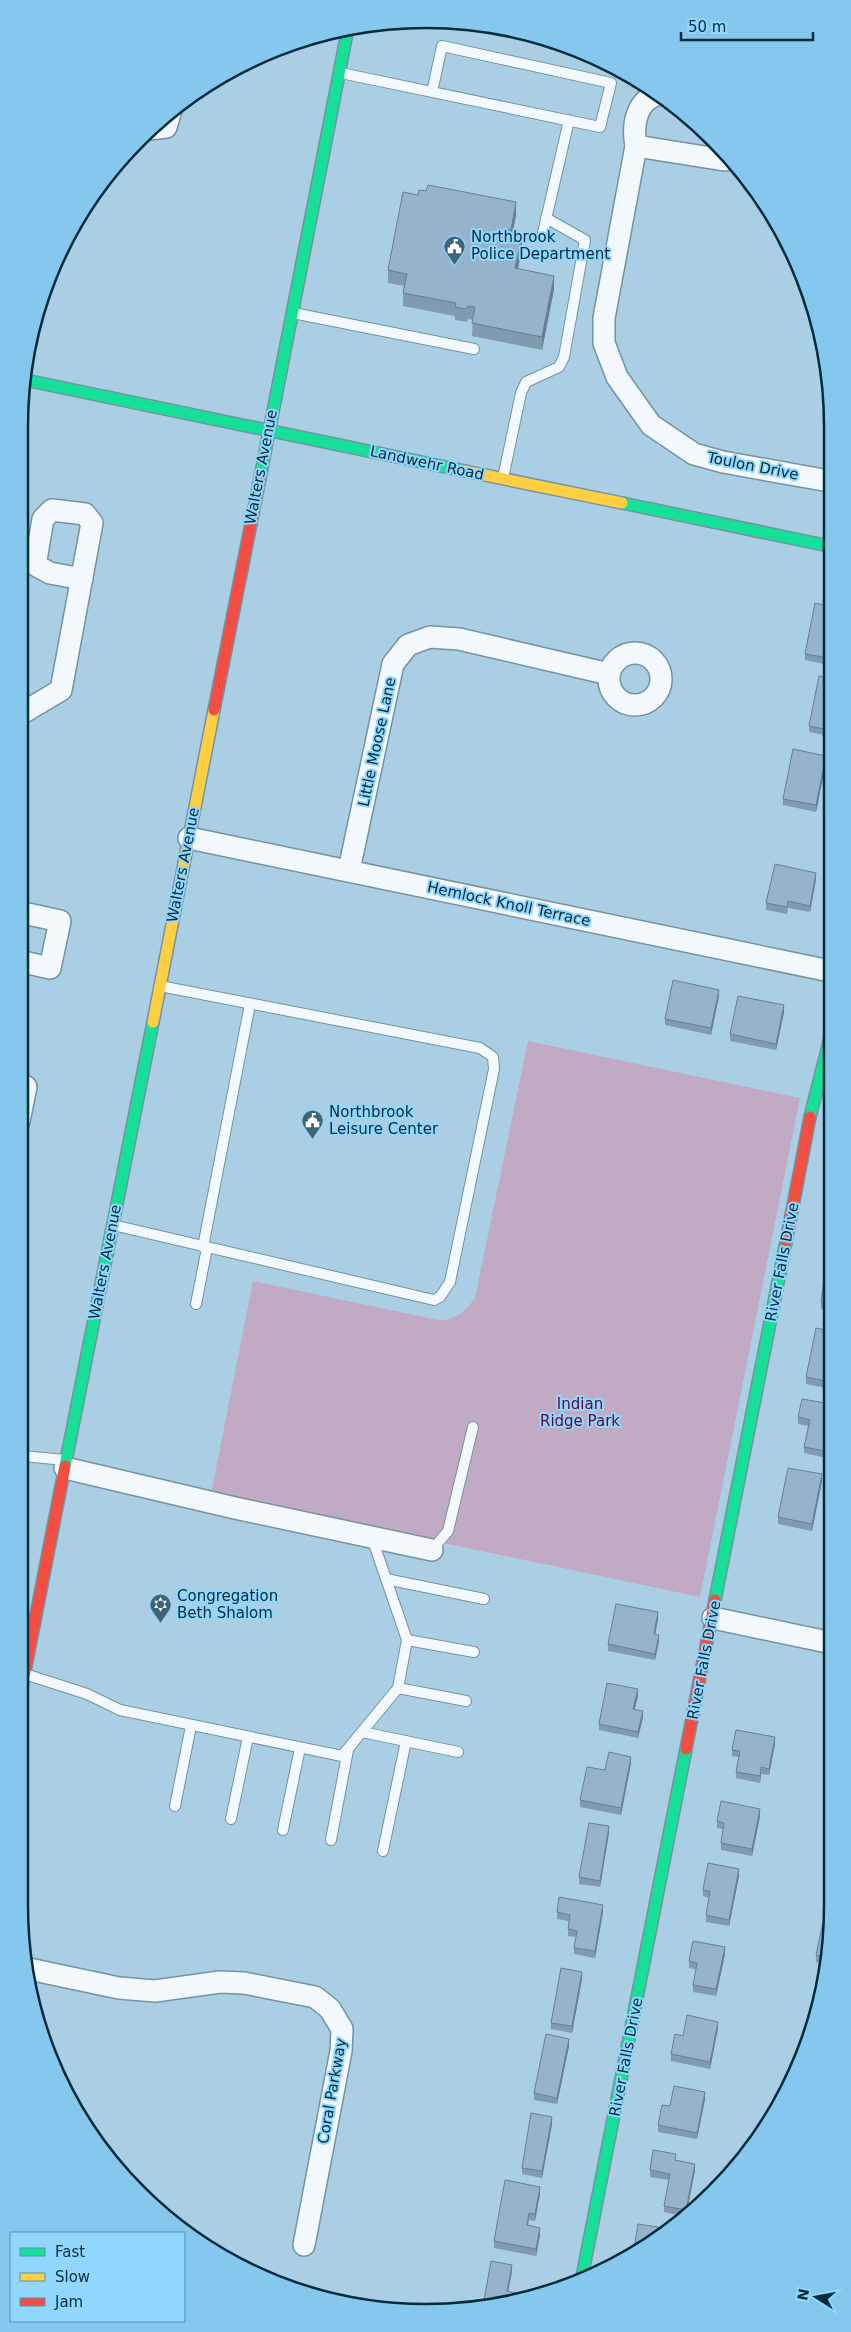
<svg xmlns="http://www.w3.org/2000/svg" width="851" height="2332" viewBox="0 0 851 2332" font-family="'DejaVu Sans',sans-serif">
<style>
.green{fill:#c1abc4}
.lines{fill:none;stroke-linecap:round;stroke-linejoin:round}
.lane-casing{stroke:#7592a3;stroke-width:12}
.street-casing{stroke:#7592a3;stroke-width:24}
.fast-casing{stroke:#7592a3;stroke-width:14}
.slow-casing{stroke:#7592a3;stroke-width:14}
.jam-casing{stroke:#7592a3;stroke-width:14}
.lane{stroke:#f2f8fb;stroke-width:10}
.street{stroke:#f2f8fb;stroke-width:21}
.fast{stroke:#16e098;stroke-width:11}
.slow{stroke:#ffcf43;stroke-width:11}
.jam{stroke:#f24e42;stroke-width:11}
.wall{fill:#809baf}
.shaded-wall{fill:#687e8f}
.building{fill:#95b4cc;stroke:#687e8f}
.labels{text-anchor:middle;stroke-width:4;stroke-linejoin:round;paint-order:stroke}
.poi-label{font-size:15px;fill:#022b3d;stroke:#91d6fc;text-anchor:start}
.street-label{font-size:15px;fill:#022b3d;stroke:#91d6fc}
.park-label{font-size:15px;fill:#64023b;stroke:#91d6fc}
.rim{fill:none;stroke:#022b3d;stroke-width:2.5}
</style>
<rect width="100%" height="100%" fill="#aacfe4"/>
<path class="green" d="M528,1041L800,1098L700,1597L211,1494L253,1281L438,1320C455,1321 465,1311 475,1298Z"/>
<g class="lines">
<defs>
<g id="lane">
<polyline points="341,73 600,127 611,83 442,46 432,92"/>
<polyline points="542,237 569,120"/>
<polyline points="293,313 474,349"/>
<polyline points="503,478 521,393 526,382 559,367 564,357 585,240 546,218"/>
<polyline points="113,1225 434,1300 440,1297 450,1282 494,1069 493,1057 480,1048 160,986"/>
<polyline points="203,1247 250,1004"/>
<polyline points="196,1304 207,1248"/>
<polyline points="23,1456 65,1460"/>
<polyline points="432,1550 448,1531 473,1427"/>
<polyline points="386,1579 484,1599"/>
<polyline points="407,1640 474,1652"/>
<polyline points="25,1674 87,1694 120,1710 342,1756 398,1688 407,1640 372,1538"/>
<polyline points="398,1688 466,1701"/>
<polyline points="362,1732 458,1752"/>
<polyline points="175,1806 191,1726"/>
<polyline points="231,1819 248,1737"/>
<polyline points="283,1830 300,1748"/>
<polyline points="331,1840 348,1750"/>
<polyline points="383,1851 406,1741"/>
</g>
<g id="street">
<path d="M660,94C636,99 632,125 636,146L604,318V343L617,377L651,425L694,454L723,462L829,481"/>
<polyline points="149,129 166,127 171,110"/>
<polyline points="636,146 724,160 732,159"/>
<circle cx="635" cy="679" r="26"/>
<polyline points="19,715 61,690 92,523 85,514 52,510 43,519 36,560 37,566 50,573 82,579"/>
<polyline points="189,838 830,971"/>
<polyline points="349,870 393,664 408,645 430,637 459,639 609,674"/>
<polyline points="19,912 60,921 50,968 19,961"/>
<polyline points="19,1086 26,1087 19,1121"/>
<polyline points="65,1468 235,1508 432,1550"/>
<polyline points="713,1618 832,1643"/>
<polyline points="29,1969 119,1988 155,1991 220,1982 244,1983 315,1997 330,2009 342,2029 341,2051 304,2245"/>
</g>
<g id="fast">
<polyline points="25,380 465,471"/>
<polyline points="260,478 348,28"/>
<polyline points="622,503 829,546"/>
<polyline points="810,1117 830,1038"/>
<polyline points="65,1466 153,1022"/>
<polyline points="715,1600 786,1242"/>
<polyline points="581,2282 686,1749"/>
</g>
<g id="slow">
<polyline points="465,471 622,503"/>
<polyline points="153,1022 214,710"/>
</g>
<g id="jam">
<polyline points="214,710 260,478"/>
<polyline points="786,1242 810,1117"/>
<polyline points="19,1702 65,1466"/>
<polyline points="686,1749 715,1600"/>
</g>
</defs>
<use href="#lane" class="lane-casing"/>
<use href="#street" class="street-casing"/>
<use href="#fast" class="fast-casing"/>
<use href="#slow" class="slow-casing"/>
<use href="#jam" class="jam-casing"/>
<use href="#lane" class="lane"/>
<use href="#street" class="street"/>
<use href="#fast" class="fast"/>
<use href="#slow" class="slow"/>
<use href="#jam" class="jam"/>
</g>
<g class="wall">
<polygon points="516,215 512,234 522,249 518,269 554,289 542,350 472,336 473,320 468,319 467,322 455,320 455,316 403,306 403,293 404,286 388,283 388,270"/>
<polygon points="829,606 829,665 805,660 805,654"/>
<polygon points="829,678 830,736 809,732 809,726"/>
<polygon points="826,763 816,812 783,805 783,799"/>
<polygon points="816,879 810,912 788,908 787,914 766,910 766,903"/>
<polygon points="719,996 711,1035 665,1025 665,1019"/>
<polygon points="784,1012 776,1050 730,1041 730,1034"/>
<polygon points="831,1283 831,1311 821,1309 821,1302"/>
<polygon points="831,1331 831,1389 806,1384 806,1377"/>
<polygon points="831,1411 829,1421 831,1421 831,1459 804,1453 804,1447 808,1426 798,1424 798,1417"/>
<polygon points="822,1481 812,1531 778,1524 778,1517"/>
<polygon points="658,1619 655,1634 659,1641 655,1660 608,1651 608,1644"/>
<polygon points="638,1696 635,1709 643,1717 638,1738 599,1730 599,1724"/>
<polygon points="775,1744 769,1775 761,1774 760,1783 736,1778 736,1772 739,1757 732,1756 732,1750"/>
<polygon points="631,1763 621,1815 580,1807 580,1800 605,1770"/>
<polygon points="760,1816 752,1856 721,1850 721,1843 723,1829 717,1828 717,1821"/>
<polygon points="609,1833 600,1887 579,1884 579,1877"/>
<polygon points="739,1876 729,1926 706,1922 706,1915 709,1898 703,1896 703,1890"/>
<polygon points="832,1906 825,1964 816,1962 816,1955"/>
<polygon points="557,1912 603,1912 595,1958 574,1954 574,1948 576,1937 568,1936 568,1929 569,1921 557,1919"/>
<polygon points="725,1954 716,1996 693,1992 693,1985 696,1969 689,1968 689,1961"/>
<polygon points="582,1979 572,2033 551,2029 551,2023"/>
<polygon points="718,2028 710,2069 671,2061 671,2054 683,2036"/>
<polygon points="569,2046 557,2104 534,2100 534,2093"/>
<polygon points="705,2099 697,2139 658,2132 658,2125 670,2106"/>
<polygon points="552,2124 542,2178 522,2174 522,2168"/>
<polygon points="676,2160 695,2170 687,2211 682,2216 664,2212 664,2206 669,2180 650,2177 650,2170"/>
<polygon points="540,2194 535,2221 529,2220 528,2226 540,2235 536,2256 494,2248 494,2241"/>
</g>
<g class="shaded-wall">
<polygon points="516,202 516,215 511,243 511,230"/>
<polygon points="522,236 522,249 515,281 515,268"/>
<polygon points="554,276 554,289 542,350 542,337"/>
<polygon points="826,756 826,763 816,812 816,805"/>
<polygon points="816,873 816,879 810,912 810,906"/>
<polygon points="719,990 719,996 711,1035 711,1028"/>
<polygon points="784,1005 784,1012 776,1050 776,1044"/>
<polygon points="831,1404 831,1411 827,1427 827,1421"/>
<polygon points="822,1474 822,1481 812,1531 812,1524"/>
<polygon points="658,1612 658,1619 654,1640 654,1634"/>
<polygon points="659,1635 659,1641 655,1660 655,1654"/>
<polygon points="638,1689 638,1696 633,1716 633,1709"/>
<polygon points="643,1711 643,1717 638,1738 638,1732"/>
<polygon points="775,1737 775,1744 769,1775 769,1769"/>
<polygon points="631,1757 631,1763 621,1815 621,1808"/>
<polygon points="761,1767 761,1774 760,1783 760,1776"/>
<polygon points="760,1809 760,1816 752,1856 752,1849"/>
<polygon points="609,1826 609,1833 600,1887 600,1881"/>
<polygon points="739,1869 739,1876 729,1926 729,1920"/>
<polygon points="603,1905 603,1912 595,1958 595,1951"/>
<polygon points="725,1947 725,1954 716,1996 716,1989"/>
<polygon points="582,1972 582,1979 572,2033 572,2026"/>
<polygon points="718,2022 718,2028 710,2069 710,2062"/>
<polygon points="569,2039 569,2046 557,2104 557,2098"/>
<polygon points="705,2092 705,2099 697,2139 697,2133"/>
<polygon points="552,2117 552,2124 542,2178 542,2171"/>
<polygon points="695,2164 695,2170 687,2211 686,2212"/>
<polygon points="540,2187 540,2194 535,2221 535,2214"/>
<polygon points="540,2228 540,2235 536,2256 536,2249"/>
<polygon points="512,2265 512,2272 507,2298 507,2291"/>
</g>
<g class="building">
<polygon points="428,185 516,202 511,230 506,229 505,233 522,236 515,268 554,276 542,337 472,323 475,307 468,306 467,309 455,307 456,303 403,293 407,274 388,270 403,192 418,195 419,190 426,191"/>
<polygon points="815,603 829,606 829,658 805,654"/>
<polygon points="819,676 829,678 830,730 809,726"/>
<polygon points="793,749 826,756 816,805 783,799"/>
<polygon points="775,864 816,873 810,906 788,901 787,907 766,903"/>
<polygon points="673,980 719,990 711,1028 665,1019"/>
<polygon points="738,996 784,1005 776,1044 730,1034"/>
<polygon points="824,1281 831,1283 831,1304 821,1302"/>
<polygon points="816,1328 831,1331 831,1382 806,1377"/>
<polygon points="802,1399 831,1404 827,1421 831,1421 831,1452 804,1447 810,1420 798,1417"/>
<polygon points="788,1468 822,1474 812,1524 778,1517"/>
<polygon points="616,1604 658,1612 654,1634 659,1635 655,1654 608,1644"/>
<polygon points="607,1683 638,1689 633,1709 643,1711 638,1732 599,1724"/>
<polygon points="736,1730 775,1737 769,1769 761,1767 760,1776 736,1772 740,1751 732,1750"/>
<polygon points="609,1752 631,1757 621,1808 580,1800 587,1767 605,1770"/>
<polygon points="721,1801 760,1809 752,1849 721,1843 724,1823 717,1821"/>
<polygon points="589,1823 609,1826 600,1881 579,1877"/>
<polygon points="708,1863 739,1869 729,1920 706,1915 710,1891 703,1890"/>
<polygon points="559,1897 603,1905 595,1951 574,1948 577,1931 568,1929 570,1915 557,1912"/>
<polygon points="827,1903 832,1904 832,1906 826,1957 816,1955"/>
<polygon points="693,1941 725,1947 716,1989 693,1985 697,1963 689,1961"/>
<polygon points="561,1968 582,1972 572,2026 551,2023"/>
<polygon points="822,1987 818,2012 815,2021"/>
<polygon points="687,2015 718,2022 710,2062 671,2054 675,2034 683,2036"/>
<polygon points="546,2034 569,2039 557,2098 534,2093"/>
<polygon points="674,2086 705,2092 697,2133 658,2125 662,2105 670,2106"/>
<polygon points="531,2113 552,2117 542,2171 522,2168"/>
<polygon points="653,2150 676,2154 675,2160 695,2164 686,2210 664,2206 670,2174 650,2170"/>
<polygon points="505,2180 540,2187 535,2214 529,2213 527,2225 540,2228 536,2249 494,2241"/>
<polygon points="638,2224 658,2227 655,2241 651,2245 633,2255"/>
<polygon points="491,2261 512,2265 507,2291 526,2295 525,2299 505,2305 483,2306"/>
</g>
<defs>
<symbol id="civic-pin" viewBox="-11 -11 22 30"><path d="M0 17L-7.5 6A9.5 9.5 0 1 1 7.5 6Z" fill="#3d6477" stroke="#91d6fc"/><path d="M-.6-6.5H3V-4.5H.6V-3L4-1V1h2V6H-6V1h2V-1L-.6-3ZM-1.2 2.5V6h2.4V2.5Z" fill="#fff"/></symbol>
<symbol id="synagogue-pin" viewBox="-11 -11 22 30"><path d="M0 17L-7.5 6A9.5 9.5 0 1 1 7.5 6Z" fill="#3d6477" stroke="#91d6fc"/><path d="M0-6.5L5.6 3.2H-5.6ZM0 6.5L5.6-3.2H-5.6Z" fill="#fff"/></symbol>
</defs>
<g fill-rule="evenodd">
<use href="#civic-pin" x="442" y="234" width="25" height="34"/>
<use href="#civic-pin" x="300" y="1108" width="25" height="34"/>
<use href="#synagogue-pin" x="148" y="1592" width="25" height="34"/>
</g>
<g class="labels">
<g class="poi-label">
<text x="471" y="242">Northbrook<tspan x="471" dy="17">Police Department</tspan></text>
<text x="329" y="1117">Northbrook<tspan x="329" dy="17">Leisure Center</tspan></text>
<text x="177" y="1601">Congregation<tspan x="177" dy="17">Beth Shalom</tspan></text>
</g>
<g class="street-label">
<text transform="translate(427 463) rotate(12)" y="5">Landwehr Road</text>
<text transform="translate(753 466) rotate(11)" y="5">Toulon Drive</text>
<text transform="translate(261 467) rotate(-79)" y="5">Walters Avenue</text>
<text transform="translate(377 742) rotate(-78)" y="5">Little Moose Lane</text>
<text transform="translate(183 865) rotate(-79)" y="5">Walters Avenue</text>
<text transform="translate(509 904) rotate(12)" y="5">Hemlock Knoll Terrace</text>
<text transform="translate(105 1262) rotate(-79)" y="5">Walters Avenue</text>
<text transform="translate(782 1262) rotate(-79)" y="5">River Falls Drive</text>
<text transform="translate(704 1660) rotate(-79)" y="5">River Falls Drive</text>
<text transform="translate(626 2057) rotate(-79)" y="5">River Falls Drive</text>
<text transform="translate(332 2091) rotate(-80)" y="5">Coral Parkway</text>
</g>
<g class="park-label">
<text x="580" y="1409">Indian<tspan x="580" dy="17">Ridge Park</tspan></text>
</g>
</g>
<path d="M0 0H851V2332H0ZM426 28H426A398 398 0 0 1 824 426V1906A398 398 0 0 1 426 2304H426A398 398 0 0 1 28 1906V426A398 398 0 0 1 426 28Z" fill="#86c8ed" fill-rule="evenodd"/>
<path class="rim" d="M426 28H426A398 398 0 0 1 824 426V1906A398 398 0 0 1 426 2304H426A398 398 0 0 1 28 1906V426A398 398 0 0 1 426 28Z"/>
<rect x="10" y="2232" width="175" height="90" fill="#91d6fc" stroke="#5892b0"/>
<rect x="20" y="2248" width="25" height="8" fill="#16e098" stroke="#5892b0"/>
<text x="55" y="2257" font-size="15" fill="#022b3d">Fast</text>
<rect x="20" y="2273" width="25" height="8" fill="#ffcf43" stroke="#5892b0"/>
<text x="55" y="2282" font-size="15" fill="#022b3d">Slow</text>
<rect x="20" y="2298" width="25" height="8" fill="#f24e42" stroke="#5892b0"/>
<text x="55" y="2307" font-size="15" fill="#022b3d">Jam</text>
<g transform="translate(816 2297) rotate(281)" stroke="#91d6fc" stroke-width="4" paint-order="stroke">
<path d="M0-4L9 19L0 12L-9 19Z" fill="#022b3d"/>
<text y="-8" font-size="14" font-weight="bold" text-anchor="middle" fill="#022b3d">N</text>
</g>
<path d="M681 32v8h132v-8" fill="none" stroke="#022b3d" stroke-width="2.5"/>
<text x="688" y="32" font-size="15" fill="#022b3d" stroke="#91d6fc" stroke-width="4" paint-order="stroke">50 m</text>
</svg>
